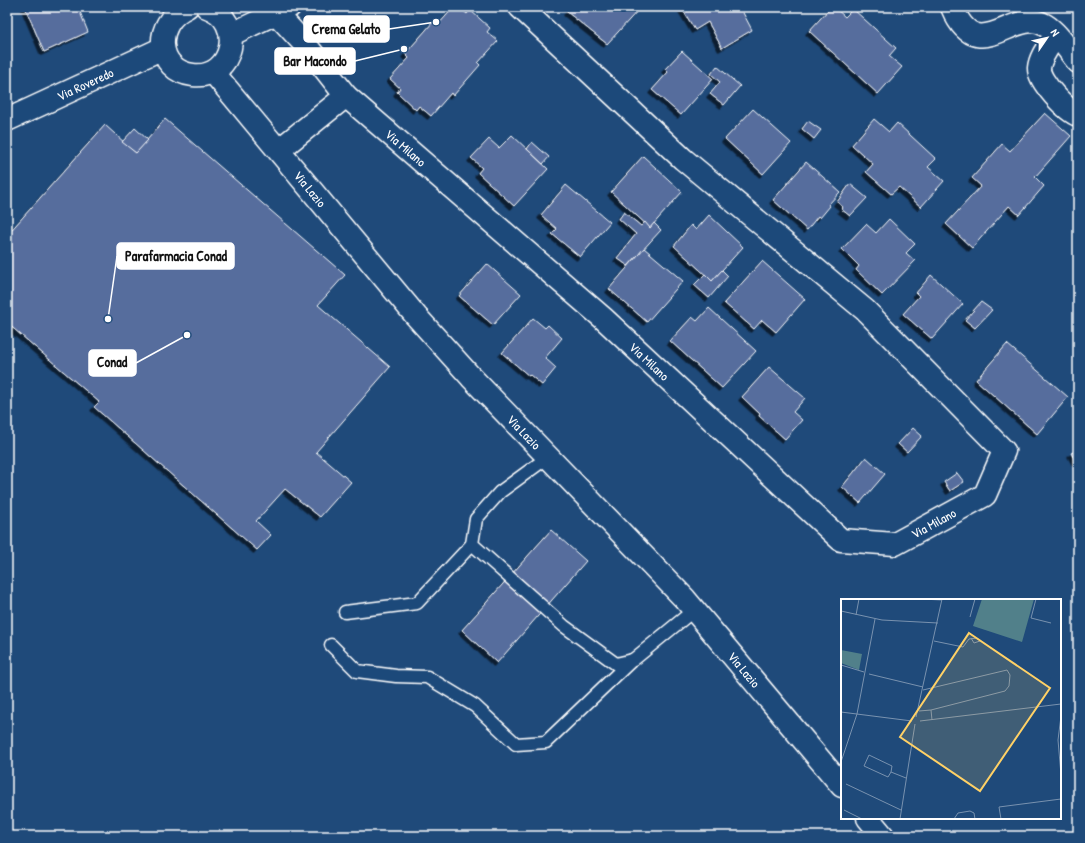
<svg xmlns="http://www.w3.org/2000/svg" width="1085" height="843" viewBox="0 0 1085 843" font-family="'Patrick Hand',sans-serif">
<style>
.building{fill:#566d9d;stroke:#fff;filter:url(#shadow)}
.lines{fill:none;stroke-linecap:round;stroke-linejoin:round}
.lane-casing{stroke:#fff;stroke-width:15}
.street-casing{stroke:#fff;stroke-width:25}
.secondary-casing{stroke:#fff;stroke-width:25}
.lane{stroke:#1f4a7a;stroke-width:12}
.street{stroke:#1f4a7a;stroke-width:22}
.secondary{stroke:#1f4a7a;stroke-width:22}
.labels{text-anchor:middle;stroke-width:3.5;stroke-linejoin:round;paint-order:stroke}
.street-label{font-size:13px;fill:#fff;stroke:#1f4a7a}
.inset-road{fill:none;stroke:#7992af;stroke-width:1}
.view{fill:#ffd166;fill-opacity:0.15;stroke:#ffd166;stroke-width:2}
.inset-edge{fill:none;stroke:#fff;stroke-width:2}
.leader{fill:none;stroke:#fff;stroke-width:1.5}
.callout-dot{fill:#fff;stroke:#1f4a7a;stroke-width:1.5}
.callout{fill:#fff;stroke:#fff;stroke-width:1.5}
.callout-label{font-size:14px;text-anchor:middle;font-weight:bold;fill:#111}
</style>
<defs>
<filter id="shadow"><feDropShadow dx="-3.5" dy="3.5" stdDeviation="0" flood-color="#0009"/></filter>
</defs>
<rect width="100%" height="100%" fill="#1f4a7a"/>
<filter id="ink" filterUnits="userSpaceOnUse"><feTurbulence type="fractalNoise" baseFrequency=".025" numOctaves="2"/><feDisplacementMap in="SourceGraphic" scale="8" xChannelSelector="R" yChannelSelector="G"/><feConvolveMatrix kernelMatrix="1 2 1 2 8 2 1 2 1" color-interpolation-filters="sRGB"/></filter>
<g filter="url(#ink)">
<g class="building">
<polygon points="25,7 78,7 88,32 44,52"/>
<polygon points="454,7 459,7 467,14 470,10 490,28 487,32 498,41 478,63 480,65 453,96 451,93 431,116 419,106 416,110 397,92 400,88 390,79 409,58 405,54 433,22 437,26"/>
<polygon points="571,7 641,7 607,44 567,12"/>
<polygon points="681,7 740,7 752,30 722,48 708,22 695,30"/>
<polygon points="831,7 834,7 845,17 853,9 896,48 889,56 902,67 878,94 809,31"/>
<polygon points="682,51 713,79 681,115 652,90 668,72 665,69"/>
<polygon points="717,66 740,86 724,105 710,94 720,82 711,74"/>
<polygon points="753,109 791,143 763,174 725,139"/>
<polygon points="1045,113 1071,136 1035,177 1044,186 1019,215 1009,206 972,248 946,224 981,186 972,178 1002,144 1010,151"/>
<polygon points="165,119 345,275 318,305 390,367 316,452 351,482 320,517 285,489 256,521 271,535 257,550 94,407 99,402 7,323 7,235 105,125 136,153"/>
<polygon points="874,119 889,132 897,123 936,159 928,167 944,181 921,207 899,187 891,194 866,172 873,164 852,145"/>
<polygon points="808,121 821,130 814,139 802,129"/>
<polygon points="135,128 148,140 136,153 122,142"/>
<polygon points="512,135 548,169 514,206 478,173 482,168 471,158 489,139 499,148"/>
<polygon points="532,142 549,157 543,164 527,149"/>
<polygon points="643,156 682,192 650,228 611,192"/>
<polygon points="806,162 840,192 828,205 830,206 820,218 818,216 807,230 773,200"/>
<polygon points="850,184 867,198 850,216 841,209 843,207 837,202"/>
<polygon points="566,185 610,222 580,257 552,234 557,229 541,215"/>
<polygon points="624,212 641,226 645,222 650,228 654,223 661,230 628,266 617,258 636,234 619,219"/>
<polygon points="709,215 743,247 712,281 674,246 691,225 696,230"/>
<polygon points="889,219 915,244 906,253 915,261 882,295 856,270 859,266 842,249 866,224 876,233"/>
<polygon points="644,248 683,281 647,322 609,289"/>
<polygon points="762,261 805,299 776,332 762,320 754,329 724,303"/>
<polygon points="487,264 521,294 493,325 459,296"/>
<polygon points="722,270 728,276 709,298 694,285 705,274 712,281"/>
<polygon points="931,275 963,304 932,339 903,314 919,296 916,293"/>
<polygon points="981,302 992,310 975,328 965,320"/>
<polygon points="709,308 756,351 722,388 670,341 692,317 697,321"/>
<polygon points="533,318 545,328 548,325 562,338 545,358 556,368 542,385 530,375 529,376 502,353"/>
<polygon points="1007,344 1068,397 1037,434 976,380"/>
<polygon points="769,367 805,398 793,412 802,420 785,439 759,416 760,414 742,397"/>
<polygon points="913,428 922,436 907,452 898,444"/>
<polygon points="1078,450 1078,461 1076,462 1071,453"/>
<polygon points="866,457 885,474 860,503 842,487"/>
<polygon points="957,473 964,482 950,491 944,482"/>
<polygon points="551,530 586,561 497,663 462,630"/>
</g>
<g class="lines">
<defs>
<g id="lane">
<polyline points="548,457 500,492 476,519 472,544 564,626 616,664 633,660 694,610"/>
<polyline points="345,612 417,603 472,544"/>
<polyline points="331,645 357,671 396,676 427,677 475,706 516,744 546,742 632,660"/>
</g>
<g id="street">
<path d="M952,7C978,70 1013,6 1045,25C1058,33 1068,50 1078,62"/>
<polyline points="276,13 309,49 346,96 279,150"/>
<path d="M1056,35C1050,45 1040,56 1039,68C1038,81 1067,111 1078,115"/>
<path id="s1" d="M213,72L416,316L471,377L685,599L842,786"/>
<path id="s2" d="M346,96L603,318L841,540L895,544L985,495L1004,451L865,310L683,159L520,7"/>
<polyline points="868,818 883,836"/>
</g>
<g id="secondary">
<path d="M187,7C152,23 156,71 193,75C234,80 246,20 207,7"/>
<polyline points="232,34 289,7"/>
<path id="s3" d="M7,120L163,48"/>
</g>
</defs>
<use href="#lane" class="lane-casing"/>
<use href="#street" class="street-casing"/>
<use href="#secondary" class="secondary-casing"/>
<use href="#lane" class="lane"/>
<use href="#street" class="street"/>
<use href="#secondary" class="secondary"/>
</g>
</g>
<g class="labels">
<g class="street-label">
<text dy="5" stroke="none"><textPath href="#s3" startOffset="86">Via Roveredo</textPath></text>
<text dy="5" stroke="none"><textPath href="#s2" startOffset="79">Via Milano</textPath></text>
<text dy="5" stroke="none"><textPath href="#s1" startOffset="152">Via Lazio</textPath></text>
<text dy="5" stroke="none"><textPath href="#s2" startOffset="403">Via Milano</textPath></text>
<text dy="5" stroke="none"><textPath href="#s1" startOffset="476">Via Lazio</textPath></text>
<text dy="5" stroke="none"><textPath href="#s2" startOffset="763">Via Milano</textPath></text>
<text dy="5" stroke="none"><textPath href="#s1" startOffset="800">Via Lazio</textPath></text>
</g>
</g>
<g transform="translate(841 599)">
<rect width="220" height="220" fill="#1f4a7a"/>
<path d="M141,0H193L181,43L132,27ZM0,51L21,55L18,71L0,64Z" fill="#51808a"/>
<path class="inset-road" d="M80,0L101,1M195,0L190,19L210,24M0,12L41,21L97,24M15,16L18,0M129,18L134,0M130,39L133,44L139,42M93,42L122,48L128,40L136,39L139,42M0,66L23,73M28,75L82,88M82,91L166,71L169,76L168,87L164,92L90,111M78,112L90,111L91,121M0,113L71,122M220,117L217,141L220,176M75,118L101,0M79,122L220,105M0,163L16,115L34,20M50,173L47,178L23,167L28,156L51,167L50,173L65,179M5,185L60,211M3,211L21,220M59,220L74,125M113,220L117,214L129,212L133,214L134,220M160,220L158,208L220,200"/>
<path class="view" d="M128,34L209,89L139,192L59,138Z"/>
<rect width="220" height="220" class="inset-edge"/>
</g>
<path class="leader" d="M436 22L389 29M404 49L355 61M108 319L117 256M187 335L136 363"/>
<g class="callout-dot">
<circle cx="436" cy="22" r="4"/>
<circle cx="404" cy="49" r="4"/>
<circle cx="108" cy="319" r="4"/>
<circle cx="187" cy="335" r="4"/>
</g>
<g class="callout">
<rect x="304" y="16" width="85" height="26" rx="4"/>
<rect x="275" y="48" width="80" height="26" rx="4"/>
<rect x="117" y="243" width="117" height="26" rx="4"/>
<rect x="89" y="350" width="47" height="26" rx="4"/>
</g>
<g class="callout-label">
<text x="346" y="34">Crema Gelato</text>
<text x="315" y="66">Bar Macondo</text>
<text x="176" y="261">Parafarmacia Conad</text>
<text x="112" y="367">Conad</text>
</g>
<rect width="1085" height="843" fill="none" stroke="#1f4a7a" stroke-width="24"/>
<rect x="12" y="12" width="1061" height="819" fill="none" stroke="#fff" stroke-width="1.5" filter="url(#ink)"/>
<g transform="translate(1047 38) rotate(56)" stroke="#1f4a7a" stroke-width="3" paint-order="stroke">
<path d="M0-3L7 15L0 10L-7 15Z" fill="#ffffff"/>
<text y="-6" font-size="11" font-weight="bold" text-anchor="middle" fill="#ffffff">N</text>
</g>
</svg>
